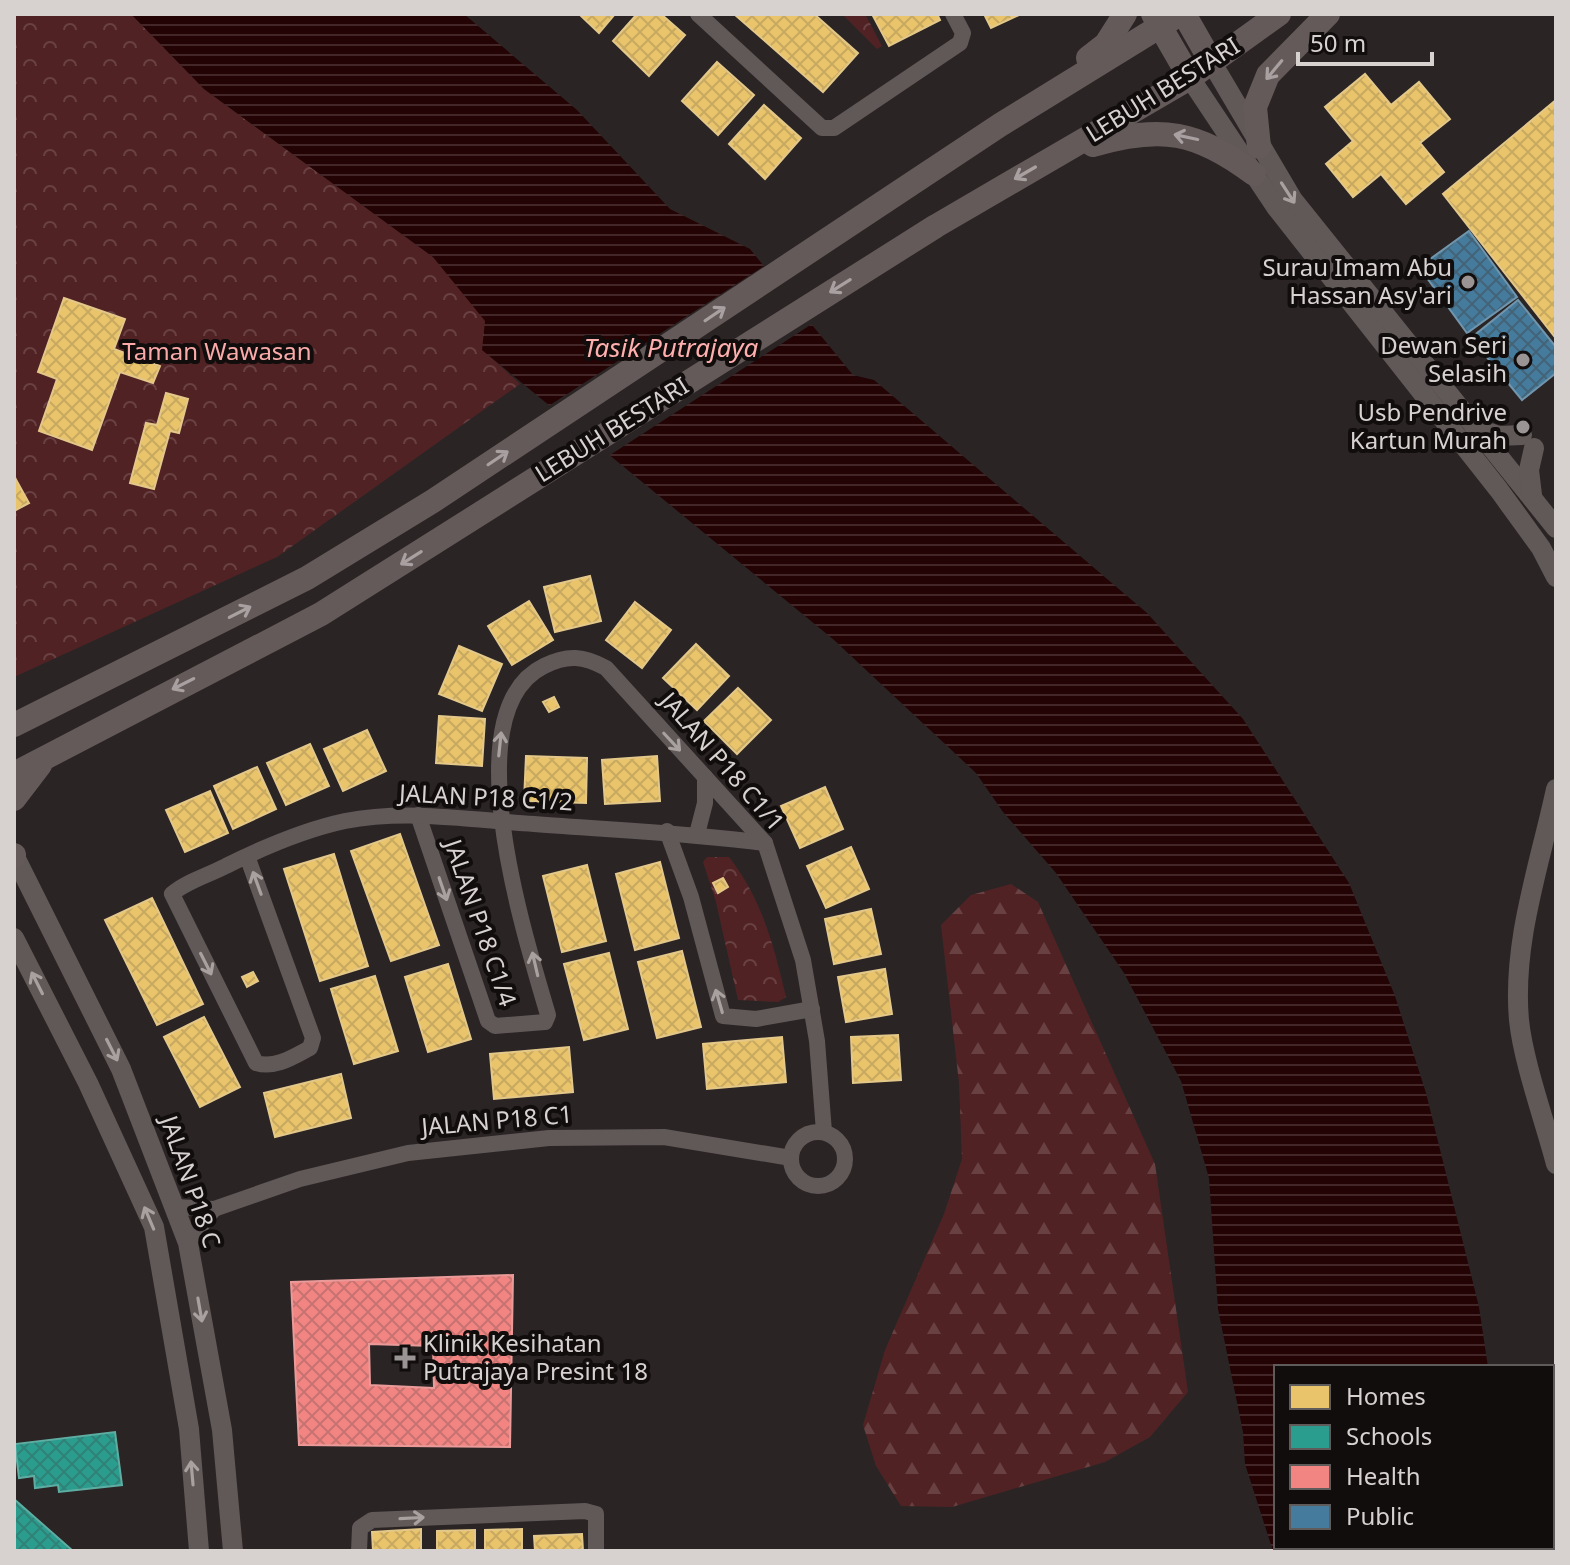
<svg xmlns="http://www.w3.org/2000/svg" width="1570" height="1565" viewBox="0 0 1570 1565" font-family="'Noto Sans',sans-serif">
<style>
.forest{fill:url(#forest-firs)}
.park{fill:url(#park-crowns)}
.water{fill:url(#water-rules)}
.pier{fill:#2a2424}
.homes{fill:url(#homes-cross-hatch);stroke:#e4c889;stroke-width:2}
.schools{fill:url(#schools-cross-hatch);stroke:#5eada2;stroke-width:2}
.health{fill:url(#health-cross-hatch);stroke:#ea9b99;stroke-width:2;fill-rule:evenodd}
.public{fill:url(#public-cross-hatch);stroke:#7195ac;stroke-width:2}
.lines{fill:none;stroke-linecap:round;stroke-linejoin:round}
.minor{stroke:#615858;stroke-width:16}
.tertiary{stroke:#615858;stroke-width:20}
.secondary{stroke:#655a5a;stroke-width:24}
.oneway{stroke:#a9a1a1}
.oneway2{stroke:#a8a1a0}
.poi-dot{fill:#9a9494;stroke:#110d0d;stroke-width:3}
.labels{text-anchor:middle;stroke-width:8;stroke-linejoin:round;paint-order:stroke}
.street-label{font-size:24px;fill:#d7d1d0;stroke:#110d0d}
.poi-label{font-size:24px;fill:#d7d1d0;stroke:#110d0d;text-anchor:end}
.park-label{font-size:24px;fill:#f9aaa9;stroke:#110d0d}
.water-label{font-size:26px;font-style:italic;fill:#ffafae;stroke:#110d0d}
</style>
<defs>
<pattern id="forest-firs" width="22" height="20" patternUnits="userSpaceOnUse" patternTransform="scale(2)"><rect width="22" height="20" fill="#512224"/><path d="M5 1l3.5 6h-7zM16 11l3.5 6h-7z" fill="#694143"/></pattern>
<pattern id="park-crowns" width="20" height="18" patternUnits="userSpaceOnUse" patternTransform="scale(2)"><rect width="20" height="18" fill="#512224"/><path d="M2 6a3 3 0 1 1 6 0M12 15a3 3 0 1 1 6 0" fill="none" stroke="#694143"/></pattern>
<pattern id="water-rules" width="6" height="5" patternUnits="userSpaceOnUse" patternTransform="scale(2)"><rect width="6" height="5" fill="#240305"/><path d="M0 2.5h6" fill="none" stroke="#432728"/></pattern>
<pattern id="homes-cross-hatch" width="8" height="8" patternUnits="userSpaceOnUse" patternTransform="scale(2)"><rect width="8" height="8" fill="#e9c46a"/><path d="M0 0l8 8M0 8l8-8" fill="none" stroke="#c7a961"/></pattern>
<pattern id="schools-cross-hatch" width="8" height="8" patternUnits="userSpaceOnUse" patternTransform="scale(2)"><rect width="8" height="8" fill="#2a9d8f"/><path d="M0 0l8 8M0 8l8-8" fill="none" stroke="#318177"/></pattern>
<pattern id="health-cross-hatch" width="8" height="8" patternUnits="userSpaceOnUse" patternTransform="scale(2)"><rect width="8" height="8" fill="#f28482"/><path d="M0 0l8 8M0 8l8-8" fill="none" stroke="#c67371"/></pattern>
<pattern id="public-cross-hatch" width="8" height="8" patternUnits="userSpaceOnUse" patternTransform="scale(2)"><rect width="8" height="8" fill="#457b9d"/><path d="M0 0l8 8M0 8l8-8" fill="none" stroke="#436377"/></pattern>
</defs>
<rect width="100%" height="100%" fill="#2a2424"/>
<polygon class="forest" points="1011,884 1038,902 1155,1164 1188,1392 1150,1437 1105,1462 952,1507 901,1506 876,1466 863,1425 885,1350 944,1214 962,1159 959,1083 941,925 971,895"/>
<g class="park">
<polygon points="14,14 131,14 204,89 433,257 486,321 483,350 520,384 277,557 14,677"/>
<polygon points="842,14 865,14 882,46 877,49"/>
<path d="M707,857H729C762,899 774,946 786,997L778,1002L738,1000L716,902L703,862Z"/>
</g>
<polygon class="water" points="131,14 464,14 577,110 670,209 750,249 853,375 874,380 1147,613 1243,719 1349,883 1395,996 1426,1093 1479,1307 1488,1367 1276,1367 1276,1547 1533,1547 1535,1551 1273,1551 1245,1464 1243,1432 1218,1309 1209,1178 1181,1081 1124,973 1056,873 1003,812 976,773 834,640 482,350 485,321 433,257 204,89"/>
<polygon class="pier" points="767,264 815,322 604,459 544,409"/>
<g class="homes">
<polygon points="579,14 615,14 599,33"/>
<polygon points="637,14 661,14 685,35 649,76 613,41"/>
<polygon points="734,14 814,14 858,53 823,92"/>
<polygon points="872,14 937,14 940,20 889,46"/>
<polygon points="984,14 1021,14 991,28"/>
<polygon points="717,62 754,95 718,135 682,101"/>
<polygon points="1365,74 1391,105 1419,82 1450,119 1420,143 1444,172 1406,204 1381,174 1353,197 1326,164 1353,141 1325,107"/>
<polygon points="1556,100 1556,334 1554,336 1443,194"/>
<polygon points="764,105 801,138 765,179 729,144"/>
<polygon points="64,298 125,319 114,349 160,366 153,383 120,372 92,450 39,431 57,379 38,372"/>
<polygon points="166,393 188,399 179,433 170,431 154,489 130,483 146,423 157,425"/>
<polygon points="14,476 29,503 14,511"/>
<polygon points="590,576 601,621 555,632 544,587"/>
<polygon points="529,601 553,640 512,665 488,626"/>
<polygon points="635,602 671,630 642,668 606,640"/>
<polygon points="696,644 729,676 697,710 663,678"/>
<polygon points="459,646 502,664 482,711 439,694"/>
<polygon points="738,688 771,720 737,754 704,721"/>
<polygon points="554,697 559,707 549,712 543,702"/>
<polygon points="439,716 485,719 482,766 436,763"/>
<polygon points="367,730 386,771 343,791 324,749"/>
<polygon points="310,744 329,786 286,805 267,763"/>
<polygon points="526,756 587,758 586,803 524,801"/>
<polygon points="657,756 660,801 605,804 602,760"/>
<polygon points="257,767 276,809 233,829 214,786"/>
<polygon points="825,787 843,829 800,848 781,806"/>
<polygon points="210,791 228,833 185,852 166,810"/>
<polygon points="400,834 439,945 391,961 351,851"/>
<polygon points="851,847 869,889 826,908 807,866"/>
<polygon points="334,854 368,966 320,981 284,869"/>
<polygon points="660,862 679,938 635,950 616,874"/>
<polygon points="587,865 606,941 562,952 543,876"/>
<polygon points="723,878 728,887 718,893 713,883"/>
<polygon points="152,898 203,1004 157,1025 105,920"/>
<polygon points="871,909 881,954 834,964 825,919"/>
<polygon points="682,951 701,1027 657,1038 638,962"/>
<polygon points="609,953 628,1029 584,1040 564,964"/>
<polygon points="448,964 471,1039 428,1052 405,977"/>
<polygon points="885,969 892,1014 846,1022 838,977"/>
<polygon points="253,972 258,981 247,987 242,977"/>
<polygon points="375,976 398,1051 354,1064 331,989"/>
<polygon points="204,1017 240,1087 200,1107 164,1037"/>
<polygon points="898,1035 901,1080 853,1083 851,1037"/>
<polygon points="782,1037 786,1082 707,1089 703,1044"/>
<polygon points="569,1047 573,1092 494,1099 490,1054"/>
<polygon points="341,1074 351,1118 275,1137 264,1093"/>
<polygon points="421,1529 421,1551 373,1551 372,1532"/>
<polygon points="522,1529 522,1551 485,1551 485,1530"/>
<polygon points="475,1530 475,1551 437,1551 437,1531"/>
<polygon points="582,1534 583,1551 535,1551 534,1536"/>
</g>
<g class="schools">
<polygon points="115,1432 122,1485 59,1492 58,1485 35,1488 34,1476 19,1478 15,1444"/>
<polygon points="14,1499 73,1551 14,1551"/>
</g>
<path class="health" d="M513,1275L510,1447L299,1445L291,1282ZM369,1344L433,1346L434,1388L370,1385Z"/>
<g class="public">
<polygon points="1469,231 1517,297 1467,333 1419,267"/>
<polygon points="1518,300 1556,347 1556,373 1522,400 1471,338"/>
</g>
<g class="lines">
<g class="minor">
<polyline points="698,14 822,128 834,128 960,43 963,33 953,14"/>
<path d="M418,815L488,1021L495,1026L545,1022L548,1015C526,939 452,711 544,666C568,654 584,656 606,668L765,843L803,960L817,1041L824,1132"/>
<polyline points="667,831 691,897 723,1016 756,1019 812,1009"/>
<polyline points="697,834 705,803 705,777"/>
<path d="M247,856L313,1038L310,1048C293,1057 275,1069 256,1063L172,894C185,882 209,875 226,866C264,847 303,830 345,821C407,809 472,820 534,824C612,830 688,833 765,843"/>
<circle cx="818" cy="1159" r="27"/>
<polyline points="176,1207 214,1209 300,1179 408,1153 549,1138 664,1137 791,1158"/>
<polyline points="188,1243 214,1209"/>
<polyline points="359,1551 360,1528 372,1520 585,1511 596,1514 596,1551"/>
</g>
<g class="tertiary">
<polyline points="1212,63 1293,200 1556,528"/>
<polyline points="1190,78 1276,207 1499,490 1541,548 1556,577"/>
<polyline points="1475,428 1499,436 1522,435"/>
<polyline points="1532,495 1529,470 1534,448"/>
<path d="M1556,789C1540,864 1512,942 1519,1020C1523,1061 1545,1122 1556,1164"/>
<polyline points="14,855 121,1069 188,1243 222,1430 233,1551"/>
<polyline points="14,938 88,1083 154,1227 189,1429 199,1551"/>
</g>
<g class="secondary">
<polyline points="1153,14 1190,78"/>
<polyline points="1184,14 1212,63"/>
<polyline points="1088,58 1106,44 1125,14"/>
<path d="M1093,145C1161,125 1197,131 1254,174"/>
<polyline points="1259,147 1255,107 1268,75 1328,14"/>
<polyline points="14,725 307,578 433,501 1000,125 1180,14"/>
<polyline points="14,774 321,614 936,226 1190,78 1279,14"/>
<polyline points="14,799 40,765"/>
<polyline points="14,855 14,856"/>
</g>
</g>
<defs><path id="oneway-shaft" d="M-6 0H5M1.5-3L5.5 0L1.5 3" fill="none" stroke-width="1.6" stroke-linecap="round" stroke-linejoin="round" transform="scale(2)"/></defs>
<g class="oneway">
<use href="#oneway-shaft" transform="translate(1274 70) rotate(130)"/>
<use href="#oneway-shaft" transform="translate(1186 137) rotate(-168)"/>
<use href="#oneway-shaft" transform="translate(1025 173) rotate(150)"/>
<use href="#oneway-shaft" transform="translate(840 286) rotate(148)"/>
<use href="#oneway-shaft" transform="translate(715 314) rotate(-34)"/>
<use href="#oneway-shaft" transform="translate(498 458) rotate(-34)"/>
<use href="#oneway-shaft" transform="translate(411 558) rotate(148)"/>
<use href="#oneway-shaft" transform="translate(240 612) rotate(-27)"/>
<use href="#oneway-shaft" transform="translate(183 684) rotate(153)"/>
</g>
<g class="oneway2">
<use href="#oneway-shaft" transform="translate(1288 193) rotate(57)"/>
<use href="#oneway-shaft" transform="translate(672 742) rotate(47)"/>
<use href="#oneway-shaft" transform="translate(500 744) rotate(-84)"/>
<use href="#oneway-shaft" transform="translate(257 883) rotate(-110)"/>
<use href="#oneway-shaft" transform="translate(443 889) rotate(71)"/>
<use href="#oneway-shaft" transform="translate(206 964) rotate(63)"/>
<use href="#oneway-shaft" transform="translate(535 964) rotate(-103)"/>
<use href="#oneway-shaft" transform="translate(37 983) rotate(-117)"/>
<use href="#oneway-shaft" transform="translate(719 1001) rotate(-106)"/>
<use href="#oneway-shaft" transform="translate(112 1050) rotate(63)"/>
<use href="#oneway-shaft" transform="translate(149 1218) rotate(-113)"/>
<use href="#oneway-shaft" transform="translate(200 1310) rotate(80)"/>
<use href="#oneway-shaft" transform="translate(192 1473) rotate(-95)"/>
<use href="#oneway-shaft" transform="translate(412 1518) rotate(-3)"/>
</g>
<g class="poi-dot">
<circle cx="1468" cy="282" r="8"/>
<circle cx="1523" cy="360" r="8"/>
<circle cx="1523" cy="427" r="8"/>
<path d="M401 1346h8v8h8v8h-8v8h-8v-8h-8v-8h8z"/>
</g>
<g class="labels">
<g class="street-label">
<text transform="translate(1163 90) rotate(-32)" y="8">LEBUH BESTARI</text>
<text transform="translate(612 430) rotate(-32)" y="8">LEBUH BESTARI</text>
<text transform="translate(722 762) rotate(49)" y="8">JALAN P18 C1/1</text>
<text transform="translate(486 798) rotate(3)" y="8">JALAN P18 C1/2</text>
<text transform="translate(480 923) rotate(71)" y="8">JALAN P18 C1/4</text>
<text transform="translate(497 1121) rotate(-5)" y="8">JALAN P18 C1</text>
<text transform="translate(190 1182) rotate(71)" y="8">JALAN P18 C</text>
</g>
<g class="poi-label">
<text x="1452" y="276">Surau Imam Abu<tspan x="1452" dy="28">Hassan Asy'ari</tspan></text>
<text x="1507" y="354">Dewan Seri<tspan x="1507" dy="28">Selasih</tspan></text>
<text x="1507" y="421">Usb Pendrive<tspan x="1507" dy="28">Kartun Murah</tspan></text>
<text x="423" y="1352" text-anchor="start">Klinik Kesihatan<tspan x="423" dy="28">Putrajaya Presint 18</tspan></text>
</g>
<g class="park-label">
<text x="217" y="360">Taman Wawasan</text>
</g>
<g class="water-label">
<text x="671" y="357">Tasik Putrajaya</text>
</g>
</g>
<rect width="1570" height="1565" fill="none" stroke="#d7d1d0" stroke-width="32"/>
<rect x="1274" y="1365" width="280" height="184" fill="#110d0d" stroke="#605b5b" stroke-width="2"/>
<rect x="1290" y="1385" width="40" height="24" fill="#e9c46a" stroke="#605b5b" stroke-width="2"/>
<text x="1346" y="1405" font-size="24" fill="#d7d1d0">Homes</text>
<rect x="1290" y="1425" width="40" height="24" fill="#2a9d8f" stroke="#605b5b" stroke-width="2"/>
<text x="1346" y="1445" font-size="24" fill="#d7d1d0">Schools</text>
<rect x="1290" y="1465" width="40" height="24" fill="#f28482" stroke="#605b5b" stroke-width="2"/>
<text x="1346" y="1485" font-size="24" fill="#d7d1d0">Health</text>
<rect x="1290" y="1505" width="40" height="24" fill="#457b9d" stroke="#605b5b" stroke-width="2"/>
<text x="1346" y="1525" font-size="24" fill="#d7d1d0">Public</text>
<path d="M1298 52v12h134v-12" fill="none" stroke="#d7d1d0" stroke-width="4"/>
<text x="1310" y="52" font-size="24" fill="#d7d1d0" stroke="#110d0d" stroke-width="6" paint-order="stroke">50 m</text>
</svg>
